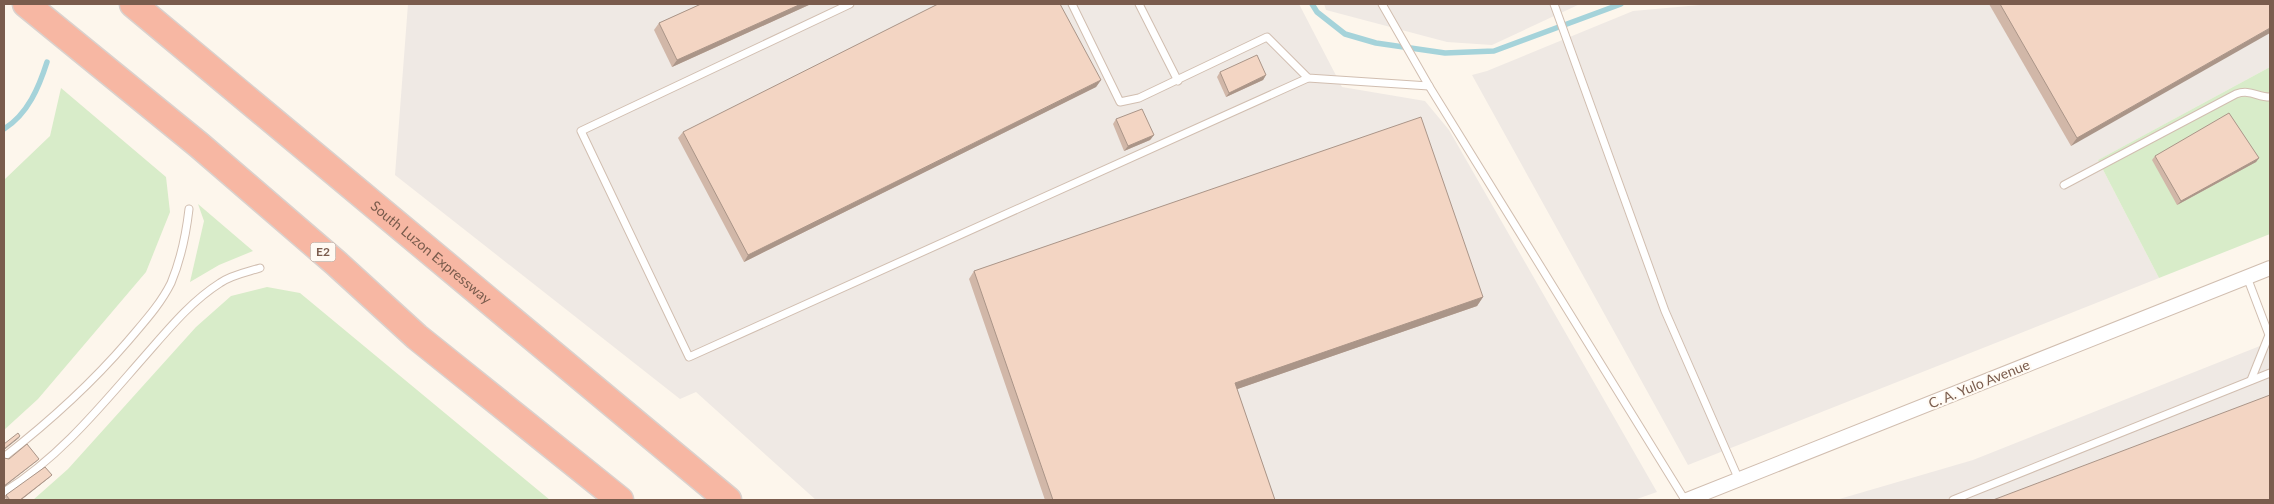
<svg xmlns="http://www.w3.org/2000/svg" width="2274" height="504" viewBox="0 0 2274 504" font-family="Lato,sans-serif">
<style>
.industrial{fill:#efe9e4}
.green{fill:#d8ecc9}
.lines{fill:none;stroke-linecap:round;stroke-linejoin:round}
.stream{stroke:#a5d3da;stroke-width:5.5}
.lane-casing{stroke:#d1beb0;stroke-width:9}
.street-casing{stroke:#d1beb0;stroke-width:16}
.highway-casing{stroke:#dad1cd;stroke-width:29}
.lane{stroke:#fff;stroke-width:7}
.street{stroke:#fff;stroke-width:14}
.highway{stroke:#f7b7a3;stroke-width:26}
.wall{fill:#d1b7a8}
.shaded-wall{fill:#aa9588}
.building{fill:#f3d5c3;stroke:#aa9588}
.labels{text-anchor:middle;stroke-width:4;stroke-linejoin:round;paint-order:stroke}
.shield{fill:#fffaf3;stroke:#a28b7f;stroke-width:1}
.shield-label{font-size:12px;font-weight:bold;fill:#7a5c4d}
.street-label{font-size:14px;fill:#7a5c4d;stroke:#fffaf3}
</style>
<rect width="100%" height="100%" fill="#fdf6ec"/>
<g class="industrial">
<polygon points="408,4 1299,4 1342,87 1425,101 1449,130 1657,492 1634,500 816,500 696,392 680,399 395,175"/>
<polygon points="1324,4 1580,4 1492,45 1447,42 1326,10"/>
<polygon points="1711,4 2270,4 2270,67 2098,160 2159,278 1688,465 1472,75 1487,71 1633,11"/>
<polygon points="2270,342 2270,500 1836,500 1973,460"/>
</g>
<g class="green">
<polygon points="2270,67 2270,234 2159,278 2098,160"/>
<polygon points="61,88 166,177 170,212 146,272 38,399 4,430 4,180 50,136"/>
<polygon points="198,204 253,251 219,265 190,282 204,221"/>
<polygon points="267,287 300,293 550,500 33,500 68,469 196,327 231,296"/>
</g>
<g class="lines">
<g class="stream">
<polyline points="1312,4 1317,12 1345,34 1376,43 1445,53 1494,51 1621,4"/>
<path d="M4,129C28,114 39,87 47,62"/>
</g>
<defs>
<g id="lane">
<polyline points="850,4 581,131 689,357 1308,78"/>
<polyline points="1072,4 1120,102 1139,98 1267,37 1308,78 1429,86"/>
<polyline points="1139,4 1178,81"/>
<polyline points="1382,4 1429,86 1685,500"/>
<polyline points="1554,4 1665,311 1739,480"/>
<path d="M2064,185L2236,94C2250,89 2257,97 2270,97"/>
<polyline points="2247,277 2269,335 2251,380"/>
<path d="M4,457C49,422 91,384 128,341C144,322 160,305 171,283C181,259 186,235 189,209"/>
<path d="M4,492C60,457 101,406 144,357C167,331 190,302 220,283C231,275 247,272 260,268"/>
<polyline points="1953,500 2270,373"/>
</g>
<polyline id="street" points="1687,500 2270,268"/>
<g id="highway">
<polyline points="26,4 199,145 336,263 417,337 620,500"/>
<path id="s1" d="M133,4L728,500"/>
</g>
</defs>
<use href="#lane" class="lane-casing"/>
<use href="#street" class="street-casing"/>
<use href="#highway" class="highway-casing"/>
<use href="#lane" class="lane"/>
<use href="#street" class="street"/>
<use href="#highway" class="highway"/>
</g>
<g class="wall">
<polygon points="701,4 811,4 672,67 654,30 659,23"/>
<polygon points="1989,4 2270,4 2071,146"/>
<polygon points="1220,72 1266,75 1263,80 1226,97 1217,77"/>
<polygon points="1101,80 1096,87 744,262 678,138 683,132"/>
<polygon points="1116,119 1154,135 1150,140 1124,151 1113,124"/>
<polygon points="2155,156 2259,158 2256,162 2177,205 2152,160"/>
<polygon points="974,271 1483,297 1477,306 1237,389 1275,500 1045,500 969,279"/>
<polygon points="50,477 21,500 7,500 4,497 6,495"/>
</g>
<g class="shaded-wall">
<polygon points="801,4 811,4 672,67 677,60"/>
<polygon points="2270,28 2270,33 2071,146 2077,138"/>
<polygon points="1266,75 1263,80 1226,97 1229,93"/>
<polygon points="1101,80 1096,87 744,262 748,255"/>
<polygon points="1154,135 1150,140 1124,151 1128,146"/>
<polygon points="2259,158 2256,162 2177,205 2181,201"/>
<polygon points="1483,297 1477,306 1229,392 1235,383"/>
<polygon points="20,436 19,438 4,450 4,449"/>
<polygon points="39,459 37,461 4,487 4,486"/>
<polygon points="52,475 50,477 21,500 20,500"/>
</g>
<g class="building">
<polygon points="701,4 801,4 677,60 659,23"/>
<polygon points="938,4 1060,4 1101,80 748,255 683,132"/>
<polygon points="2000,4 2270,4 2270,28 2077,138"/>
<polygon points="1257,55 1266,75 1229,93 1220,72"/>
<polygon points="1142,109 1154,135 1128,146 1116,119"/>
<polygon points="2229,113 2259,158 2181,201 2155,156"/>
<polygon points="1421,117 1483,297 1235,383 1275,500 1053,500 974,271"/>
<polygon points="2270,395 2270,500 1993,500"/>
<polygon points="18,433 20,436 4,449 4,444"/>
<polygon points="27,444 39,459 4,486 4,458 9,459"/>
<polygon points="45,467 52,475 20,500 10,500 6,495"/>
</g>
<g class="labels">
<rect class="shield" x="310.5" y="242.5" width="25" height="19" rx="4"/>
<g class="shield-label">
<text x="323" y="256">E2</text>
</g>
<g class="street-label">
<text dy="5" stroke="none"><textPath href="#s1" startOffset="388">South Luzon Expressway</textPath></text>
<text transform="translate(1979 384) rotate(-22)" y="5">C. A. Yulo Avenue</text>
</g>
</g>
<rect width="2274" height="504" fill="none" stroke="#7a5c4d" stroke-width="10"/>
</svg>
